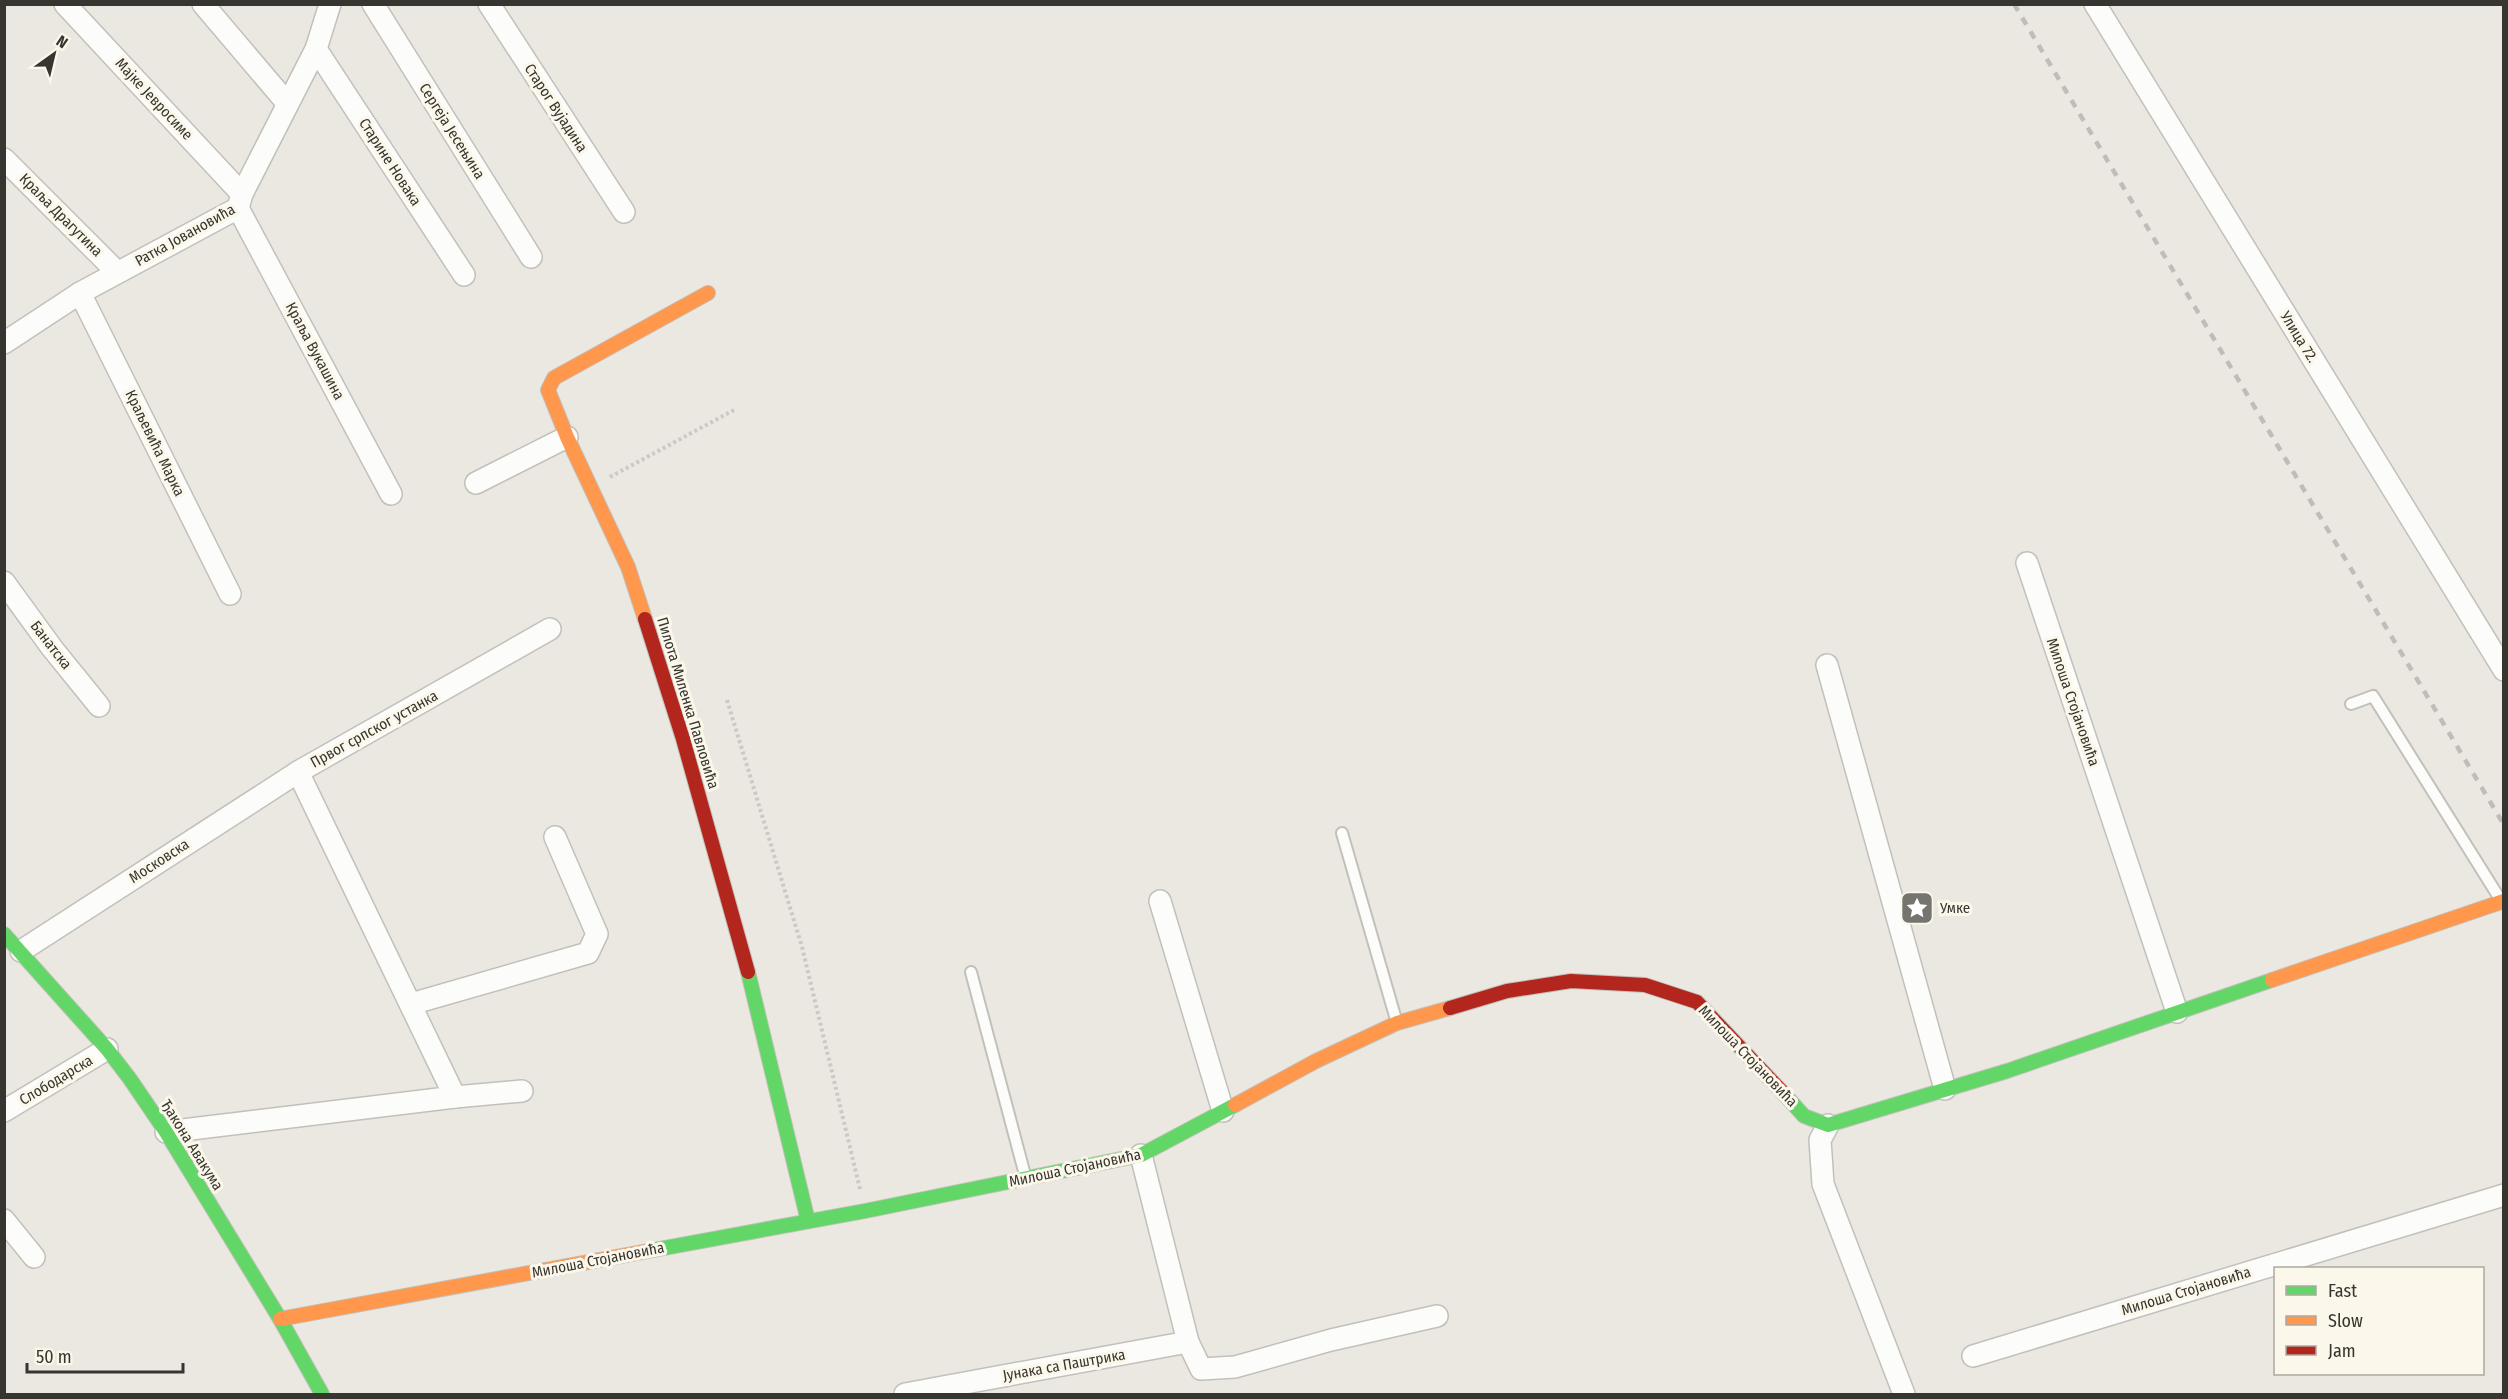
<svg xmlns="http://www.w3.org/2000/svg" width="2508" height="1399" viewBox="0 0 2508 1399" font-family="'Fira Sans Condensed',sans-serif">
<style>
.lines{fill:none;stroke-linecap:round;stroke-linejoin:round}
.lane-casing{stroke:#c2c0ba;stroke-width:14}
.street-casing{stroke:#c2c0ba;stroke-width:24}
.fast-casing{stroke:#c2c0ba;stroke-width:16}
.slow-casing{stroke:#c2c0ba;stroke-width:16}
.jam-casing{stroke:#c2c0ba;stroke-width:16}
.path{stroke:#cac9c6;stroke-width:4;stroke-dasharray:3 3;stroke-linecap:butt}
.lane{stroke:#fcfcfa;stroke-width:10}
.street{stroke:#fcfcfa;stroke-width:21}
.fast{stroke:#63d668;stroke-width:14}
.slow{stroke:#ff974d;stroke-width:14}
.jam{stroke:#b3261e;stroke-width:14}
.rail{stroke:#bebdbb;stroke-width:4.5;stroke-dasharray:8 8;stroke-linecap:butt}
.labels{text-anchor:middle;stroke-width:6;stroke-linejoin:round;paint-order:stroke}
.street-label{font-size:15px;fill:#373530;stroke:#fbf7ea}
.poi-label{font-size:15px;fill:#373530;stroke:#fbf7ea;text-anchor:start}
</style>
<rect width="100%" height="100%" fill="#eae8e1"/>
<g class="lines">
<defs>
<g id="lane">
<polyline points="2351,704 2373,696 2500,899"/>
<polyline points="1342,833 1397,1023"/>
<polyline points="971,972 1025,1175"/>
</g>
<g id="street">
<polyline points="65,4 242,194"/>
<polyline points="203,4 287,103"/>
<polyline points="373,4 531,257"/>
<polyline points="489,4 624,212"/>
<polyline points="2095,4 2504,670"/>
<polyline points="316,49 464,275"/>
<polyline points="4,159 117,272"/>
<polyline points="238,208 391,494"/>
<polyline points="80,293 230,594"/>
<polyline points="4,343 80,293 238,208 242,194 316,49 330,4"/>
<polyline points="476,483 567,437"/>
<polyline points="2027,563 2177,1012"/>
<polyline points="4,582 52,648 99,706"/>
<polyline points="1827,665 1945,1089"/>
<polyline points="1160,901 1223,1111"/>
<polyline points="21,951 298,772 550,629"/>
<polyline points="411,1004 588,953 597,934 555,837"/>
<polyline points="455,1097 522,1091"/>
<polyline points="4,1111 107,1049"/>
<polyline points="1828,1125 1820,1140 1823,1184 1904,1394"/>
<polyline points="166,1132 455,1097 298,772"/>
<polyline points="1141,1155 1188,1342 1201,1369 1235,1367 1331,1340 1437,1316"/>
<polyline points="4,1220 34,1257"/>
<polyline points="1973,1356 2504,1195"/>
<polyline points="905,1394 1188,1342"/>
</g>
<g id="fast">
<polyline points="4,934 107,1049 130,1079 166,1132 280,1319 322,1394"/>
<polyline points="748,972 808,1221"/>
<polyline points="1786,1096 1804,1116 1828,1125 2007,1071 2272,980"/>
<polyline points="648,1251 865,1211 1141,1155 1235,1105"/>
</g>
<g id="slow">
<polyline points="645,619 628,567 567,437 548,390 554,378 708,293"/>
<polyline points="2272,980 2504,901"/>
<polyline points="1235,1105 1316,1061 1397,1023 1450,1008"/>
<polyline points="280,1319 648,1251"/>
</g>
<g id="jam">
<polyline points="645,619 683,739 748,972"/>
<polyline points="1450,1008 1507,991 1571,981 1645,985 1697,1002 1786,1096"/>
</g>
</defs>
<use href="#lane" class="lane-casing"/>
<use href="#street" class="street-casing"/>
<use href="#fast" class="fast-casing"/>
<use href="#slow" class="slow-casing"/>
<use href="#jam" class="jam-casing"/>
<g class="path">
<polyline points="610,477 734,410"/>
<polyline points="727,700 802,947 860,1189"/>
</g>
<use href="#lane" class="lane"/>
<use href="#street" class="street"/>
<use href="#fast" class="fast"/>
<use href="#slow" class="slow"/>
<use href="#jam" class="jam"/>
<polyline class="rail" points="2014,4 2504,825"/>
</g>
<defs>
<symbol id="sight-square" viewBox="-11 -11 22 22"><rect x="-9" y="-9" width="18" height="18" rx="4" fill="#76746e" stroke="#fbf7ea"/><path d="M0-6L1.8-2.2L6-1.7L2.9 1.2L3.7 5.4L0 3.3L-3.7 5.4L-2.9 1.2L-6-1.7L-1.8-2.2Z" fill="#fff"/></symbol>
</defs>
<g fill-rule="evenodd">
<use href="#sight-square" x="1898" y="889" width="38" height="38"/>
</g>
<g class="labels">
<g class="street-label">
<text transform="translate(154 99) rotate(47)" y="5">Мајке Јевросиме</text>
<text transform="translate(556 108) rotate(57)" y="5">Старог Вујадина</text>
<text transform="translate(452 131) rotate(58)" y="5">Сергеја Јесењина</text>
<text transform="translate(390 162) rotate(57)" y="5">Старине Новака</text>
<text transform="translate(61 215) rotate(45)" y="5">Краља Драгутина</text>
<text transform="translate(185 235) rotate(-29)" y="5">Ратка Јовановића</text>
<text transform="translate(2299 337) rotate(58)" y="5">Улица 72.</text>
<text transform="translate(315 351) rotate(62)" y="5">Краља Вукашина</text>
<text transform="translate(155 443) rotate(64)" y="5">Краљевића Марка</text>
<text transform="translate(51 645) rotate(52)" y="5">Банатска</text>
<text transform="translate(2073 702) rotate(71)" y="5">Милоша Стојановића</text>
<text transform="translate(688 703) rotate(73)" y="5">Пилота Миленка Павловића</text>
<text transform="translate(374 729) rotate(-29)" y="5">Првог српског устанка</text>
<text transform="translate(159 861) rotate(-33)" y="5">Московска</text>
<text transform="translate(1748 1056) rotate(46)" y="5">Милоша Стојановића</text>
<text transform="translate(56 1080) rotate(-31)" y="5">Слободарска</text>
<text transform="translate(192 1145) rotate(58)" y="5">Ђакона Авакума</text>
<text transform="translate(1075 1168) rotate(-12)" y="5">Милоша Стојановића</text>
<text transform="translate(598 1260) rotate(-11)" y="5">Милоша Стојановића</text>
<text transform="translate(2186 1291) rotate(-17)" y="5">Милоша Стојановића</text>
<text transform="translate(1064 1365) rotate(-10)" y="5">Јунака са Паштрика</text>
</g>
<g class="poi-label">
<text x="1940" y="913">Умке</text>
</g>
</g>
<rect width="2508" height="1399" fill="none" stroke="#373530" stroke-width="12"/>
<rect x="2274" y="1267" width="210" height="108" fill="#fbf7ea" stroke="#ada9a0" stroke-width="1.5"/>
<rect x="2286" y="1286" width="30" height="9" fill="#63d668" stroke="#ada9a0" stroke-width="1.5"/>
<text x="2328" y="1297" font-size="18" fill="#373530">Fast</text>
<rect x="2286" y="1316" width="30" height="9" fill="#ff974d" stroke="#ada9a0" stroke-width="1.5"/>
<text x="2328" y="1327" font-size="18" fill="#373530">Slow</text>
<rect x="2286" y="1346" width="30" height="9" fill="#b3261e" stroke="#ada9a0" stroke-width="1.5"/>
<text x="2328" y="1357" font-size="18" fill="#373530">Jam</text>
<g transform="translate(54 54) rotate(34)" stroke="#fbf7ea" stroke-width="4.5" paint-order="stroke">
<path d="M0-4.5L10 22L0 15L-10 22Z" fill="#373530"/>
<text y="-9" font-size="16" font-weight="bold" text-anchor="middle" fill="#373530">N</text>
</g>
<path d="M27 1363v9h156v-9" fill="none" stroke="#373530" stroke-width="3"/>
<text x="36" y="1363" font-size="18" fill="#373530" stroke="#fbf7ea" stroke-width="4.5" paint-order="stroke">50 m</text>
</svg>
